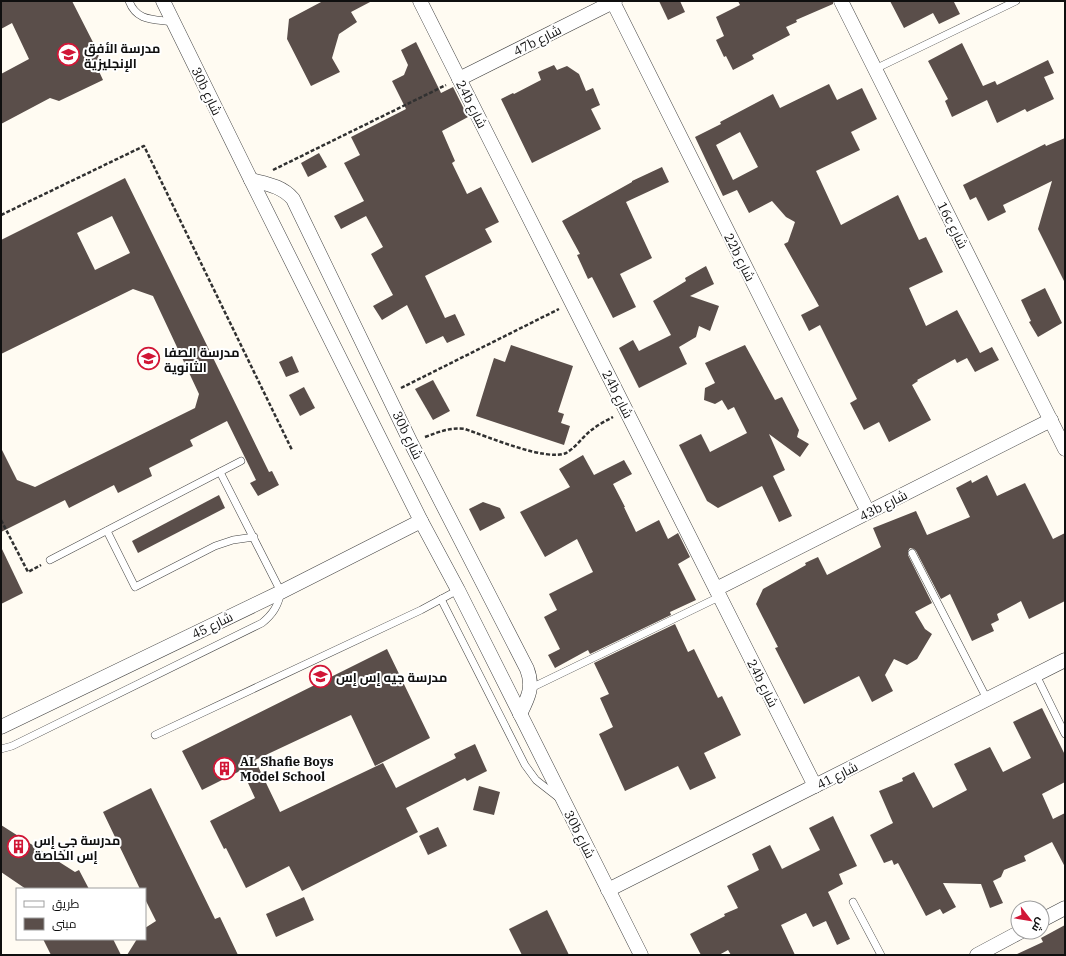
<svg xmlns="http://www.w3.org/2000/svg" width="1066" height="956" viewBox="0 0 1066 956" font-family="'IBM Plex Serif',Cairo,serif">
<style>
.building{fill:#5a4e4a;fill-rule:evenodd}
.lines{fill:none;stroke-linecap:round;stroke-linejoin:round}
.service-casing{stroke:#424242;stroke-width:8}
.minor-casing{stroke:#424242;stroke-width:15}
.path{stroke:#313131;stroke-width:2.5;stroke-dasharray:4 2;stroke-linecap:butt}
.service{stroke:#fff;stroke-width:7}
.minor{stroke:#fff;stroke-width:14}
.labels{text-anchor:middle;stroke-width:4;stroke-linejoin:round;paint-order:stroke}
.street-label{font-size:13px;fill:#0f0f0f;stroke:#fff}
.poi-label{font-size:13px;font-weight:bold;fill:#0f0f0f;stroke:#fff;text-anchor:start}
</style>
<rect width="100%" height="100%" fill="#fffbf2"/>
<g class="building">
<polygon points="1,1 72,1 99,54 96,65 103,80 59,101 50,98 1,124 1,74 29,59 12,23 1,29"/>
<polygon points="323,1 372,1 351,12 357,22 339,34 332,58 340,72 311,86 287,39 289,19"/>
<polygon points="659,1 680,1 685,12 668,20"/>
<polygon points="738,1 833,1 833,4 796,20 797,22 786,27 790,35 752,55 754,59 733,70 726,56 724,57 716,40 724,36 716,17 740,5"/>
<polygon points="890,1 956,1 954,2 960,14 939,24 933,13 904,28"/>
<polygon points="416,42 441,93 453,87 468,117 442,131 455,161 452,163 467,194 481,187 499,222 485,229 492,242 425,276 445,318 455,314 465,335 447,343 443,336 426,344 407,305 382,320 373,306 393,295 371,254 383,247 366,216 341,229 334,216 364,201 344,163 360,155 351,137 406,109 392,81 404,75 408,65 401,50"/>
<polygon points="962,43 983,86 995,81 997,85 1048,60 1054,73 1044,77 1054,99 1027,112 1025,109 997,123 987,100 952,117 945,101 948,99 928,61"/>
<polygon points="554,65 557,70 567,66 579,74 586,91 593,88 600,105 591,109 601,129 532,163 501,99 513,93 514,94 541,80 538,72"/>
<path d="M829,84L837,100L862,88L877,119L851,132L860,150L816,171L841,225L898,195L919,240L926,237L943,272L909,288L926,326L957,310L980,353L992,347L999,360L975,372L967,358L957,363L955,359L917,380L918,381L912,385L931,420L889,442L879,422L864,430L850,403L857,399L820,325L809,331L801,315L819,306L784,244L788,242L795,222L786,217L772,201L749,213L737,190L723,196L695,137L721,124L720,122L773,94L780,108ZM740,132L758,167L733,180L716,145Z"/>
<polygon points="1065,138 1065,283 1038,229 1052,181 1003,205 1006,212 988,221 976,197 970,200 963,185 1045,144 1046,146"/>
<polygon points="319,153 327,167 308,177 301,163"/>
<polygon points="662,167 669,182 626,202 652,258 620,274 636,307 613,318 592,277 588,279 577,255 580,254 562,221 632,182 632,181"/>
<path d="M125,178L269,472L272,471L279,485L258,496L250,483L256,480L227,421L190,440L193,446L149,468L152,476L118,493L114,485L69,508L65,500L1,532V448L17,480L35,487L195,408L199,394L153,296L133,289L1,354V240ZM112,216L130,253L95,270L77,233Z"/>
<polygon points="706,266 714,284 690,296 719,306 710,331 699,326 696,337 679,347 687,364 639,388 619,348 633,340 639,351 671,335 653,301 686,281 685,278"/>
<polygon points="1045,288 1062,323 1038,337 1029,322 1031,321 1021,300"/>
<polygon points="511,345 573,366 558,412 564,414 561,423 570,426 564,445 476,416 494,358 505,362"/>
<polygon points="745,345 775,400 782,397 799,430 797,437 809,444 800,457 769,434 785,470 773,476 792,516 779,522 762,486 718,508 707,501 679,445 701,434 710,452 747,433 734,407 728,410 722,400 715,404 704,400 705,388 715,383 705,363"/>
<polygon points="292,356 299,372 286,377 279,362"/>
<polygon points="433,380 450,411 433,420 415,389"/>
<polygon points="304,387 315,408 300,416 289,395"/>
<polygon points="583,455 594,475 624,460 632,474 613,484 625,507 624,507 636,532 659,520 668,539 678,533 690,557 678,564 696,600 670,612 671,615 590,654 588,650 555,668 548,655 560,649 544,617 557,610 549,594 593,572 577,539 545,557 520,512 570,487 559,469"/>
<polygon points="987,475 997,496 1025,483 1053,539 1065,533 1065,601 1029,619 1021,601 997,614 999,620 991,624 994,631 972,641 950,594 941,599 916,551 914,549 910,548 908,551 908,555 932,603 915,612 925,629 932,634 917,659 907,665 894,659 885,675 893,691 872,702 859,676 804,704 775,648 778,647 756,604 763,589 806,565 805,563 818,557 827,575 881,547 873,528 916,511 927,535 970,517 956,488 971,480 972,483"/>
<polygon points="219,495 225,508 138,553 132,541"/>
<polygon points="483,502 500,508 505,518 480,531 469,509"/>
<polygon points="1,547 23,593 1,604"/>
<polygon points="675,624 688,652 694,649 718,698 722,696 741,735 704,753 716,778 690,790 678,766 625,791 599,734 613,727 600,698 609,694 594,663"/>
<polygon points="387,649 430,738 375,766 351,715 255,760 280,812 383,763 396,788 456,758 454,754 475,744 487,771 467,781 465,778 406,808 418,832 302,891 289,866 246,888 226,848 224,849 210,821 255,798 242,770 202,790 182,751"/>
<polygon points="1042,708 1065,755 1065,782 1042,794 1053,819 1065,813 1065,867 1052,842 1024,856 1026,861 1004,870 1001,877 993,881 1003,903 990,908 981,884 943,883 956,907 943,914 940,909 926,916 898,863 894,865 892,860 884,863 870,835 893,823 879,791 903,781 902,778 914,772 933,808 967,790 954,764 990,747 1003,772 1031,758 1013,722"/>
<polygon points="479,786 500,792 494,815 473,810"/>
<polygon points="151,788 215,919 220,917 238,955 127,955 137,939 145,939 145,928 156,921 145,899 145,889 140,889 103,812"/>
<polygon points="833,816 857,866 839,874 843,884 828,892 850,939 837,945 826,921 813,927 806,913 781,925 795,955 731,955 728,950 719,955 701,955 690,934 725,916 724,914 738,908 727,886 759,870 752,854 770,845 782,869 820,850 809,828"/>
<polygon points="1,825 75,872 79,870 89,889 26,889 1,872"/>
<polygon points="438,827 447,846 428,855 419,836"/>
<polygon points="304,897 314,920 276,937 266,914"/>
<polygon points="547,910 569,955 522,955 509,929"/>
<polygon points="1065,925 1065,955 1015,955 1043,942 1041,938"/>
<polygon points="43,939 113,939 121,955 51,955"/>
</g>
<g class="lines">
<defs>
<g id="service">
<path d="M129,1C137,22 154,19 174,22"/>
<polyline points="875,69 1016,1"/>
<polyline points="107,531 135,587 215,546 233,540 254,537"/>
<polyline points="912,553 987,699"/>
<polyline points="50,560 241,461"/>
<polyline points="441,599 525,765 536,780 559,798"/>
<polyline points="1036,675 1065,734"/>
<polyline points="531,688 719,597"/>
<polyline points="155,735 421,610 458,590"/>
<path d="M1,749L12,746L262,623C273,614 278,606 281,592L220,472"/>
<polyline points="853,902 881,955"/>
</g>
<g id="minor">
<polyline points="163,1 251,180 421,521 458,590 641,955"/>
<polyline points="420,1 815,786"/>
<polyline points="841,1 1065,449"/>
<polyline points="613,2 868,512"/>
<polyline points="459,79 615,1"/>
<path d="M251,180C267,184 282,186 293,199L411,443L527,669C534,687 528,698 520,714"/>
<polyline points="716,589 1051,420"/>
<polyline points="1,727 281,592 421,521"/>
<polyline points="608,890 1065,660"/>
<polyline points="1042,920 1065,908"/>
<polyline points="977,955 1020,932"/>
</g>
</defs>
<use href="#service" class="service-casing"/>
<use href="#minor" class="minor-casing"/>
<g class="path">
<polyline points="273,170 446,85"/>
<polyline points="1,215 144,146 292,450"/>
<polyline points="401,388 559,309"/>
<path d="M425,437C439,432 450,427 465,429C486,436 547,462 566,453C575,448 582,438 589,432C596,426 605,421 613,417"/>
<polyline points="1,520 28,572 41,565"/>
</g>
<use href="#service" class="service"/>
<use href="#minor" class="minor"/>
</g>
<defs>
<symbol id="school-ring" viewBox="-11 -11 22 22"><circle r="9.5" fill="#fff" stroke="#d11636" stroke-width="1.5"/><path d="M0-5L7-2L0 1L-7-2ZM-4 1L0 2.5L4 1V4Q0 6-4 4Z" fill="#d11636"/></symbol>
<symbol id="building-ring" viewBox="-11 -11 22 22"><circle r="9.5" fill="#fff" stroke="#d11636" stroke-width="1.5"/><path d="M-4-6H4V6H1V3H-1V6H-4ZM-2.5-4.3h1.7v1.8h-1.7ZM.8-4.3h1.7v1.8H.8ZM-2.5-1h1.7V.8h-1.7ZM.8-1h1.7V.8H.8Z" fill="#d11636"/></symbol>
</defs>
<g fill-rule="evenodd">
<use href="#school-ring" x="56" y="42" width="25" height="25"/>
<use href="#school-ring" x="136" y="346" width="25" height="25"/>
<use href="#school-ring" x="308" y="664" width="25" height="25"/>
<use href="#building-ring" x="212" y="756" width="25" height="25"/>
<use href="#building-ring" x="6" y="834" width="25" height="25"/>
</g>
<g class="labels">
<g class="street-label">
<text transform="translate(537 40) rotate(-27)" y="5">47b شارع</text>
<text transform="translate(207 91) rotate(64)" y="5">30b شارع</text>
<text transform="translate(472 104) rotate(63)" y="5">24b شارع</text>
<text transform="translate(953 225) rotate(63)" y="5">16c شارع</text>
<text transform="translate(740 257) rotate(63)" y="5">22b شارع</text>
<text transform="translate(618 394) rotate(63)" y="5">24b شارع</text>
<text transform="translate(408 435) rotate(64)" y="5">30b شارع</text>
<text transform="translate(883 505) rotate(-27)" y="5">43b شارع</text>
<text transform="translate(212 625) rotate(-26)" y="5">شارع 45</text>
<text transform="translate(763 683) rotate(63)" y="5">24b شارع</text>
<text transform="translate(837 775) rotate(-27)" y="5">شارع 41</text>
<text transform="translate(580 834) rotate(63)" y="5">30b شارع</text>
</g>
<g class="poi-label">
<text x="84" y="53">مدرسة الأفق<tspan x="84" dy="15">الإنجليزية</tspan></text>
<text x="164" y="357">مدرسة الصفا<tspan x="164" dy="15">الثانوية</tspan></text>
<text x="336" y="682">مدرسة جيه إس إس</text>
<text x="240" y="766">AL Shafie Boys<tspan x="240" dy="15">Model School</tspan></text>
<text x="34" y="845">مدرسة جي إس<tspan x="34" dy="15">إس الخاصة</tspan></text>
</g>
</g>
<rect width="1066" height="956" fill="none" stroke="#0f0f0f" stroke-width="4"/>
<rect x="16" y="888" width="130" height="52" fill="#ffffff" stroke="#9f9f9f"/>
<rect x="24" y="901" width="20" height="6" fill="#ffffff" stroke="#9f9f9f"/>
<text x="52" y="908" font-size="12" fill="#0f0f0f">طريق</text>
<rect x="24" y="918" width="20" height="12" fill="#5a4e4a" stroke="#9f9f9f"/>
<text x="52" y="928" font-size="12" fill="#0f0f0f">مبنى</text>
<g transform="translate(1030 920) rotate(121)"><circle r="19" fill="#ffffff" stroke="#9f9f9f"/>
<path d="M0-3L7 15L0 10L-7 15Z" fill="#d11636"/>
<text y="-6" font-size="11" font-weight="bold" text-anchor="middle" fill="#0f0f0f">ش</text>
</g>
</svg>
